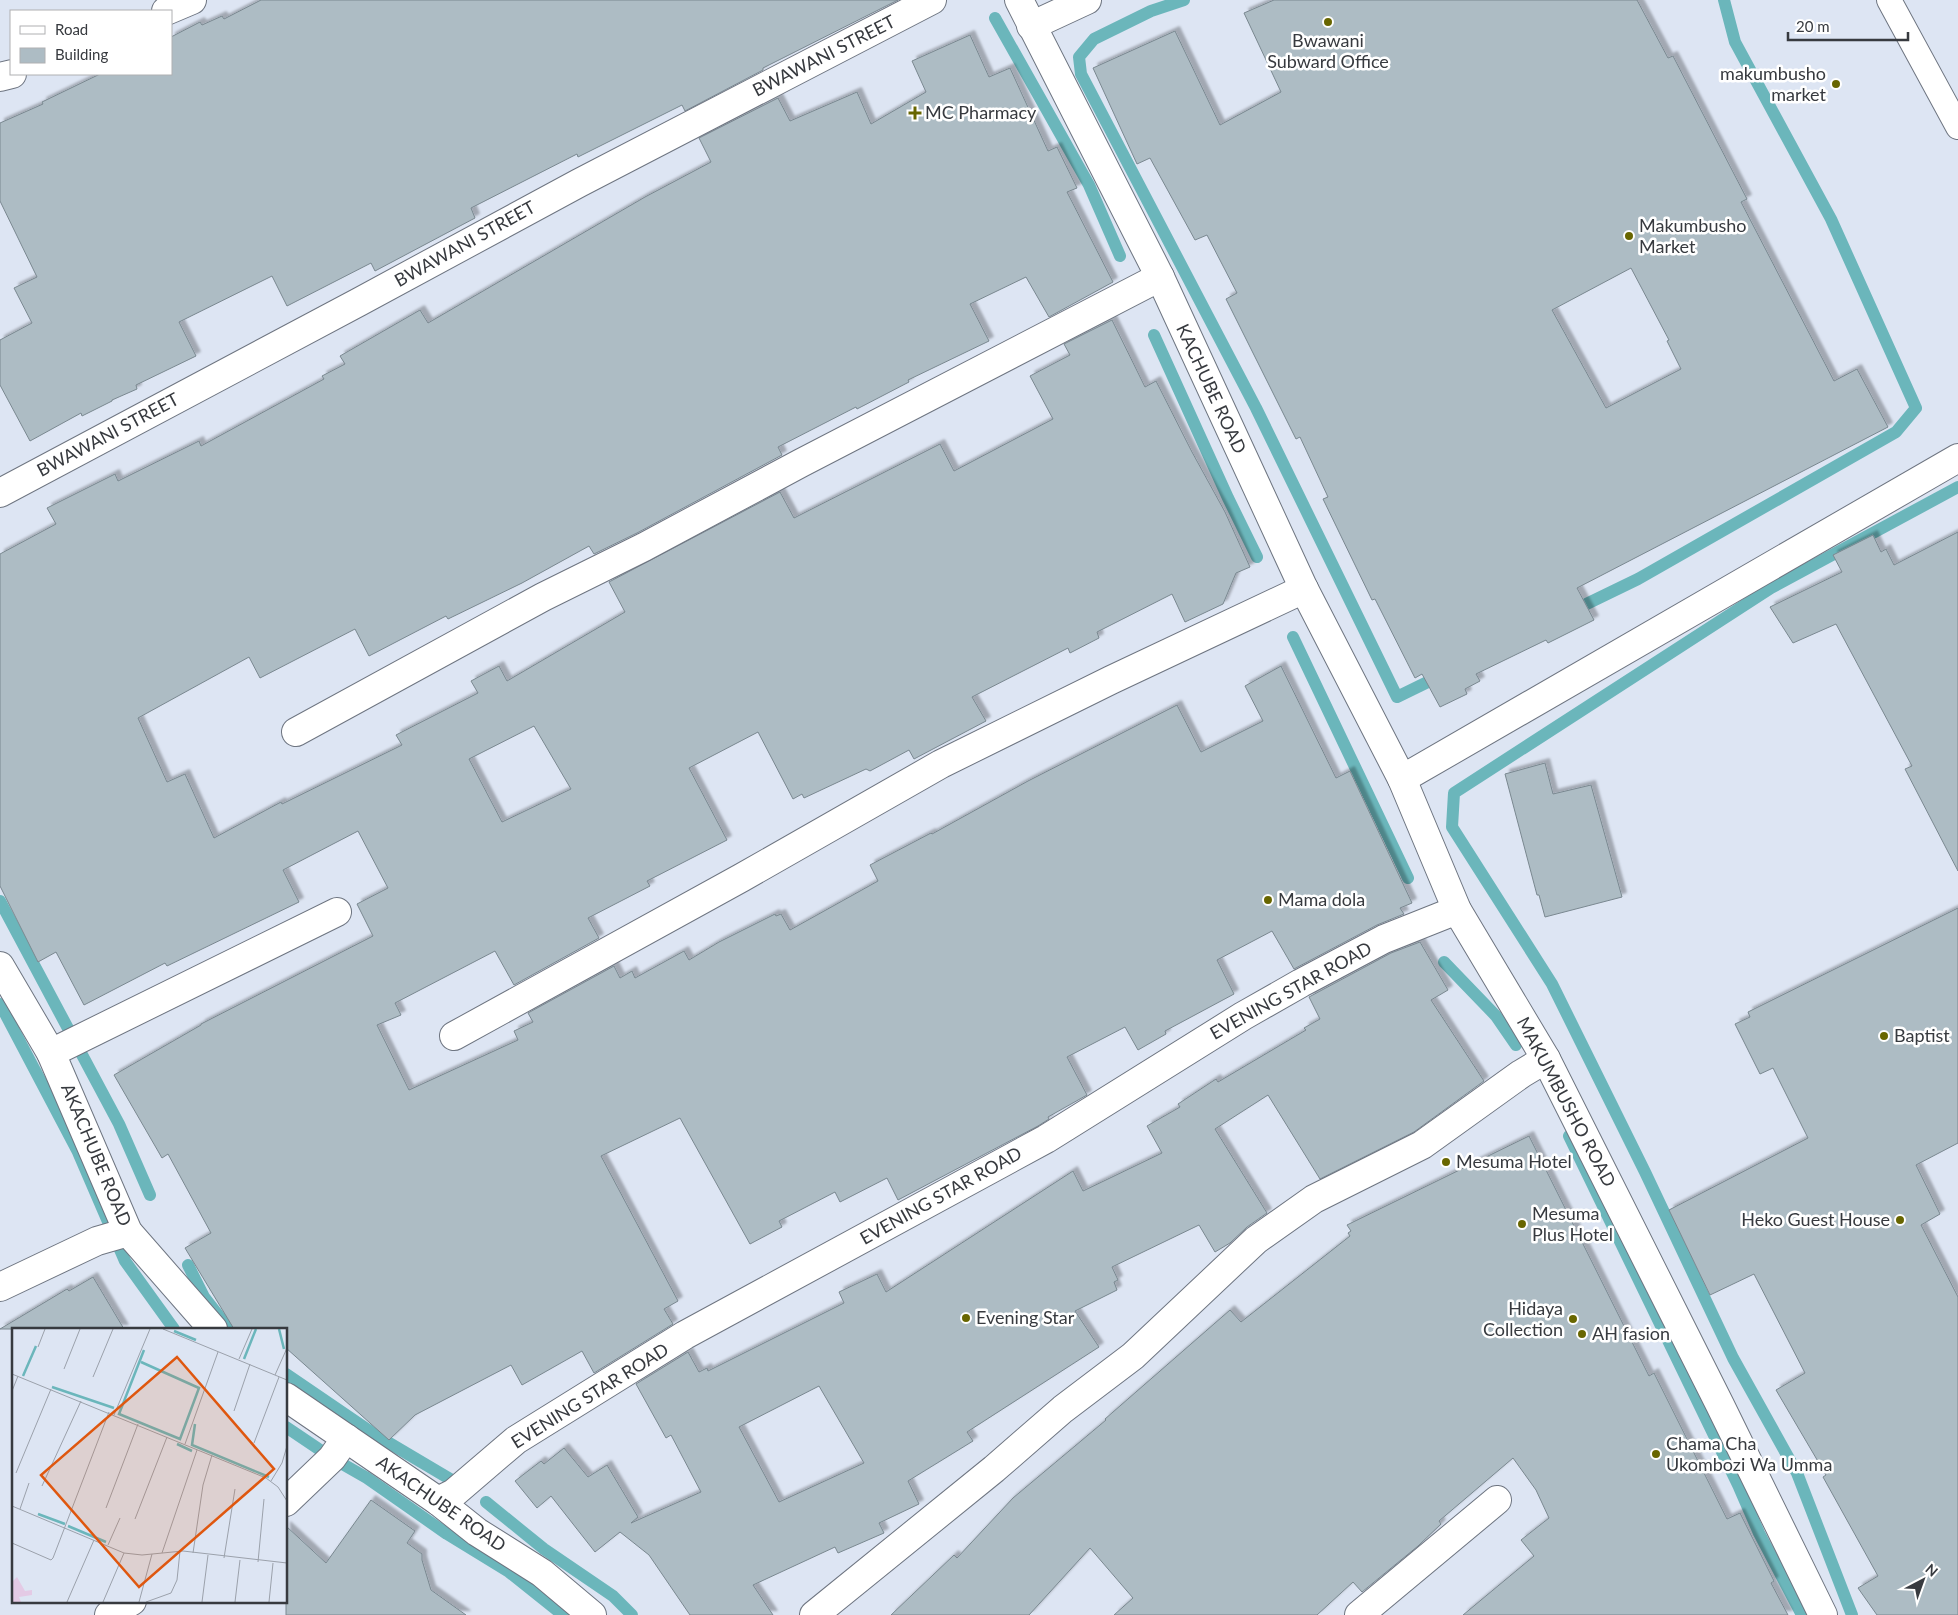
<svg xmlns="http://www.w3.org/2000/svg" width="1958" height="1615" viewBox="0 0 1958 1615" font-family="Lato,sans-serif">
<style>
.lines{fill:none;stroke-linecap:round;stroke-linejoin:round}
.stream{stroke:#6bb6bb;stroke-width:12}
.building{fill:#adbcc4;stroke:#7a8890;fill-rule:evenodd;filter:url(#shadow)}
.service-casing{stroke:#6e7581;stroke-width:26}
.minor-casing{stroke:#6e7581;stroke-width:30}
.tertiary-casing{stroke:#6e7581;stroke-width:30}
.service{stroke:#fff;stroke-width:24}
.minor{stroke:#fff;stroke-width:28}
.tertiary{stroke:#fff;stroke-width:28}
.poi-dot{fill:#686600;stroke:#fff;stroke-width:2}
.labels{text-anchor:middle;stroke-width:5;stroke-linejoin:round;paint-order:stroke}
.poi-label{font-size:18px;fill:#373a3f;stroke:#fff;text-anchor:start}
.street-label{font-size:18px;fill:#373a3f;stroke:#fff}
.inset-river{fill:none;stroke:#6bb6bb;stroke-width:2.5}
.inset-road{fill:none;stroke:#9ba1ab;stroke-width:1}
.view{fill:#df570f;fill-opacity:0.15;stroke:#df570f;stroke-width:2.5}
.inset-edge{fill:none;stroke:#373a3f;stroke-width:2.5}
</style>
<defs>
<filter id="shadow"><feDropShadow dx="4.5" dy="-4.5" stdDeviation="1" flood-color="#0004"/></filter>
</defs>
<rect width="100%" height="100%" fill="#dde5f3"/>
<g class="lines">
<g class="stream">
<polyline points="1184,0 1151,11 1094,39 1079,57 1081,74 1256,408 1397,697 1442,675"/>
<polyline points="995,18 1089,185 1120,256"/>
<polyline points="1154,335 1228,498 1257,557"/>
<polyline points="1572,611 1638,579 1896,432 1916,408 1831,219 1735,42 1724,0"/>
<polyline points="1293,637 1408,878"/>
<polyline points="0,901 119,1124 150,1195"/>
<polyline points="1444,962 1496,1016 1516,1045"/>
<polyline points="0,1004 78,1152 125,1261 174,1329"/>
<polyline points="1569,1136 1739,1487 1759,1533 1802,1615"/>
<polyline points="188,1265 204,1297 229,1329"/>
<polyline points="286,1374 374,1434 450,1479"/>
<polyline points="286,1427 332,1458 367,1478 447,1534 509,1572 563,1615"/>
<polyline points="486,1502 544,1549 613,1596 632,1615"/>
<polyline points="1852,1615 1797,1473 1733,1358 1645,1172 1552,984 1452,827 1454,793 1771,588 1958,487"/>
</g>
</g>
<g class="building">
<polygon points="261,0 898,0 763,68 763,70 685,111 682,105 578,157 577,154 471,208 475,218 375,271 371,263 287,306 272,276 179,322 196,356 136,385 137,389 112,400 112,401 82,416 81,413 30,441 0,385 0,340 32,323 14,288 37,277 0,201 0,123 43,104 42,102 100,74 171,74 171,37 200,22 202,25 222,16 224,19"/>
<path d="M1274,0H1637L1668,58L1673,56L1747,199L1741,202L1834,381L1857,369L1888,427L1577,588L1594,620L1548,643L1546,640L1476,674L1480,681L1465,689L1467,694L1440,707L1422,674L1415,678L1375,599L1372,600L1323,499L1328,497L1300,437L1296,439L1226,299L1237,293L1207,235L1195,240L1150,158L1137,164L1093,68L1175,31L1220,125L1281,92L1244,13ZM1631,268L1669,340L1667,341L1681,369L1606,408L1552,310Z"/>
<path d="M970,35L989,77L1010,68L1048,151L1057,147L1077,188L1067,192L1113,282L1049,317L1026,277L970,304L989,341L908,380L909,382L857,409L856,407L778,447L782,455L637,533L594,554L589,546L522,583L448,619L446,616L369,656L355,629L260,678L249,657L138,718L167,782L185,774L214,838L281,802L282,804L402,745L396,735L478,693L471,681L499,666L507,681L625,612L609,582L780,492L794,518L940,444L954,471L1053,419L1030,376L1070,355L1064,344L1112,320L1145,387L1156,381L1192,452L1225,512L1250,567L1236,573L1223,604L1185,622L1172,594L1097,632L1099,638L1070,653L1068,648L972,697L986,721L914,759L909,750L870,771L866,769L804,798L802,794L793,799L758,732L689,768L727,840L647,881L650,886L588,918L599,938L514,985L495,951L395,1003L401,1015L377,1025L409,1090L518,1040L514,1031L533,1022L528,1013L614,966L620,978L632,971L635,978L684,951L689,960L719,942L775,914L776,916L781,914L790,930L878,881L870,865L931,833L932,834L1028,781L1177,705L1201,752L1263,721L1245,686L1281,666L1336,778L1350,771L1412,903L1400,908L1404,914L1377,925L1294,969L1272,931L1217,960L1234,994L1165,1031L1166,1034L1138,1050L1125,1027L1067,1057L1087,1095L1048,1117L1049,1119L1038,1126L898,1200L887,1178L840,1202L835,1192L779,1221L782,1227L750,1244L680,1118L601,1156L678,1301L664,1309L673,1324L594,1373L582,1351L522,1385L511,1365L415,1415L389,1440L286,1348V1329H234L185,1248L211,1233L168,1154L162,1158L114,1075L201,1025V1024L373,936L357,904L388,888L358,831L283,870L299,902L167,966L165,963L84,1005L56,952L38,962L0,886V554L56,524L47,508L115,474L118,481L199,441L201,446L324,379L322,376L345,364L340,356L420,310L428,323L645,197L711,162L699,138L778,98L790,121L857,92L871,124L926,92L912,61ZM534,726L571,789L502,822L469,759Z"/>
<polygon points="1958,532 1958,871 1905,769 1912,766 1836,624 1793,643 1770,607 1842,572 1833,555 1873,535 1881,552 1886,549 1894,565"/>
<polygon points="1545,763 1553,794 1591,785 1622,897 1545,917 1539,895 1537,895 1505,774"/>
<polygon points="1958,908 1958,1143 1916,1165 1940,1214 1921,1225 1958,1297 1958,1615 1877,1615 1858,1588 1878,1576 1823,1477 1826,1475 1776,1390 1805,1373 1754,1274 1710,1295 1669,1210 1808,1138 1773,1068 1760,1074 1735,1024 1750,1017 1748,1012"/>
<path d="M1420,942L1448,990L1431,1000L1484,1081L1414,1132L1320,1179L1268,1095L1215,1129L1267,1213L1247,1227L1230,1243L1215,1252L1199,1225L1112,1267L1118,1280L1114,1282L1117,1290L1075,1311L1099,1347L967,1432L973,1441L908,1481L919,1504L879,1523L884,1533L838,1553L835,1547L753,1585L773,1615H690L649,1555L620,1532L595,1552L551,1496L537,1508L515,1481L541,1461L544,1464L564,1448L588,1477L607,1465L638,1517L631,1523L701,1492L671,1435L666,1438L636,1384L688,1352L699,1372L707,1368L708,1371L844,1303L839,1292L877,1274L886,1292L1073,1171L1083,1191L1162,1153L1147,1126L1180,1107L1178,1104L1216,1079L1218,1082L1306,1030L1304,1028L1320,1019L1309,997L1391,953ZM819,1386L864,1463L779,1502L739,1427Z"/>
<polygon points="1529,1136 1649,1376 1654,1373 1727,1519 1740,1513 1774,1581 1771,1583 1788,1615 1463,1615 1534,1556 1521,1540 1549,1518 1536,1490 1513,1458 1439,1521 1441,1524 1418,1546 1362,1592 1353,1582 1317,1615 1114,1615 1133,1598 1090,1548 1029,1615 891,1615 954,1555 957,1558 1013,1498 1106,1420 1105,1419 1230,1310 1241,1322 1350,1236 1348,1233 1351,1231 1347,1225"/>
<polygon points="93,1277 124,1329 0,1329 67,1289 69,1291"/>
<polygon points="371,1500 415,1531 407,1543 422,1554 422,1560 431,1590 466,1615 286,1615 286,1526 326,1563"/>
</g>
<g class="lines">
<defs>
<polyline id="service" points="1889,0 1958,127"/>
<g id="minor">
<polyline points="1019,0 1160,277 1304,589 1402,779 1958,458"/>
<polyline points="166,11 192,0"/>
<polyline points="1031,26 1087,0"/>
<polyline points="0,77 12,74"/>
<polyline points="0,493 359,302 579,183 932,0"/>
<polyline points="296,732 543,597 644,547 801,463 1160,277"/>
<polyline points="0,966 51,1053 128,1232 213,1329"/>
<polyline points="454,1036 741,878 941,764 1111,680 1304,589"/>
<polyline points="51,1053 337,912"/>
<polyline points="0,1287 97,1241 128,1232"/>
<polyline points="286,1397 438,1501 477,1532 542,1573 592,1615"/>
<polyline points="438,1501 454,1493 516,1440 685,1335 1046,1139 1243,1016 1301,983 1384,939 1457,910"/>
<polyline points="286,1502 332,1458 346,1438"/>
<polyline points="109,1615 132,1601"/>
<polyline points="814,1615 994,1469 1063,1409 1133,1356 1256,1240 1314,1199 1422,1145 1521,1074 1546,1059"/>
<polyline points="1359,1615 1497,1500"/>
</g>
<polyline id="tertiary" points="1402,779 1457,910 1546,1059 1720,1405 1823,1615"/>
</defs>
<use href="#service" class="service-casing"/>
<use href="#minor" class="minor-casing"/>
<use href="#tertiary" class="tertiary-casing"/>
<use href="#service" class="service"/>
<use href="#minor" class="minor"/>
<use href="#tertiary" class="tertiary"/>
</g>
<g class="poi-dot">
<circle cx="1328" cy="22" r="5"/>
<circle cx="1836" cy="84" r="5"/>
<path d="M912.5 105.5h5v5h5v5h-5v5h-5v-5h-5v-5h5z"/>
<circle cx="1629" cy="236" r="5"/>
<circle cx="1268" cy="900" r="5"/>
<circle cx="1884" cy="1036" r="5"/>
<circle cx="1446" cy="1162" r="5"/>
<circle cx="1900" cy="1220" r="5"/>
<circle cx="1522" cy="1224" r="5"/>
<circle cx="966" cy="1318" r="5"/>
<circle cx="1573" cy="1319" r="5"/>
<circle cx="1582" cy="1334" r="5"/>
<circle cx="1656" cy="1454" r="5"/>
</g>
<g class="labels">
<g class="poi-label">
<text x="1328" y="47" text-anchor="middle">Bwawani<tspan x="1328" dy="21">Subward Office</tspan></text>
<text x="1826" y="80" text-anchor="end">makumbusho<tspan x="1826" dy="21">market</tspan></text>
<text x="925" y="119">MC Pharmacy</text>
<text x="1639" y="232">Makumbusho<tspan x="1639" dy="21">Market</tspan></text>
<text x="1278" y="906">Mama dola</text>
<text x="1894" y="1042">Baptist</text>
<text x="1456" y="1168">Mesuma Hotel</text>
<text x="1532" y="1220">Mesuma<tspan x="1532" dy="21">Plus Hotel</tspan></text>
<text x="1890" y="1226" text-anchor="end">Heko Guest House</text>
<text x="1563" y="1315" text-anchor="end">Hidaya<tspan x="1563" dy="21">Collection</tspan></text>
<text x="976" y="1324">Evening Star</text>
<text x="1592" y="1340">AH fasion</text>
<text x="1666" y="1450">Chama Cha<tspan x="1666" dy="21">Ukombozi Wa Umma</tspan></text>
</g>
<g class="street-label">
<text transform="translate(824 56) rotate(-27)" y="6">BWAWANI STREET</text>
<text transform="translate(465 244) rotate(-29)" y="6">BWAWANI STREET</text>
<text transform="translate(1211 389) rotate(65)" y="6">KACHUBE ROAD</text>
<text transform="translate(108 435) rotate(-28)" y="6">BWAWANI STREET</text>
<text transform="translate(1291 991) rotate(-29)" y="6">EVENING STAR ROAD</text>
<text transform="translate(1566 1102) rotate(62)" y="6">MAKUMBUSHO ROAD</text>
<text transform="translate(96 1155) rotate(67)" y="6">AKACHUBE ROAD</text>
<text transform="translate(941 1196) rotate(-29)" y="6">EVENING STAR ROAD</text>
<text transform="translate(590 1396) rotate(-32)" y="6">EVENING STAR ROAD</text>
<text transform="translate(441 1504) rotate(35)" y="6">AKACHUBE ROAD</text>
</g>
</g>
<g transform="translate(12 1328)">
<rect width="275" height="275" fill="#dde5f3"/>
<path d="M5,249L13,263L20,262V267L7,269L9,274H0V254Z" fill="#e4cae5"/>
<path class="inset-river" d="M267,1L272,21M162,3L184,12M232,31L244,1M129,34L187,60L168,111L107,86L132,22M11,48L24,18M40,59L102,80M183,96L180,117L257,149M165,116L180,123M26,186L53,196M56,198L94,214"/>
<path class="inset-road" d="M151,1L275,52M26,19L33,1M227,31L240,1M52,41L68,1M0,46L254,150L266,159L275,173M263,47L275,20M81,49L101,1M0,63L6,48M222,83L238,36M102,87L138,1M242,115L267,49M173,116L206,24M4,145L39,61M259,153L270,135L275,118M30,158L69,73M0,178L112,225L130,227L171,223L275,235M94,180L126,96M8,181L17,155M123,191L155,109M0,215L39,232L41,230L97,84M96,217L108,190M150,225L185,122M181,225L191,157L200,127M212,230L223,161M246,234L252,171M55,274L82,212M91,274L112,225M127,274L140,226M134,274L159,265L165,252L168,223M190,274L196,227M223,274L228,232M257,274L261,235"/>
<path class="view" d="M165,29L262,141L127,259L29,147Z"/>
<rect width="275" height="275" class="inset-edge"/>
</g>
<rect x="10" y="10" width="162" height="65" fill="#ffffff" stroke="#afb0b2"/>
<rect x="20" y="26" width="25" height="8" fill="#ffffff" stroke="#afb0b2"/>
<text x="55" y="35" font-size="15" fill="#373a3f">Road</text>
<rect x="20" y="48" width="25" height="15" fill="#adbcc4" stroke="#afb0b2"/>
<text x="55" y="60" font-size="15" fill="#373a3f">Building</text>
<g transform="translate(1923 1580) rotate(41)" stroke="#ffffff" stroke-width="4" paint-order="stroke">
<path d="M0-4L9 19L0 12L-9 19Z" fill="#373a3f"/>
<text y="-8" font-size="14" font-weight="bold" text-anchor="middle" fill="#373a3f">N</text>
</g>
<path d="M1788 32v8h120v-8" fill="none" stroke="#373a3f" stroke-width="2.5"/>
<text x="1796" y="32" font-size="15" fill="#373a3f" stroke="#ffffff" stroke-width="4" paint-order="stroke">20 m</text>
</svg>
